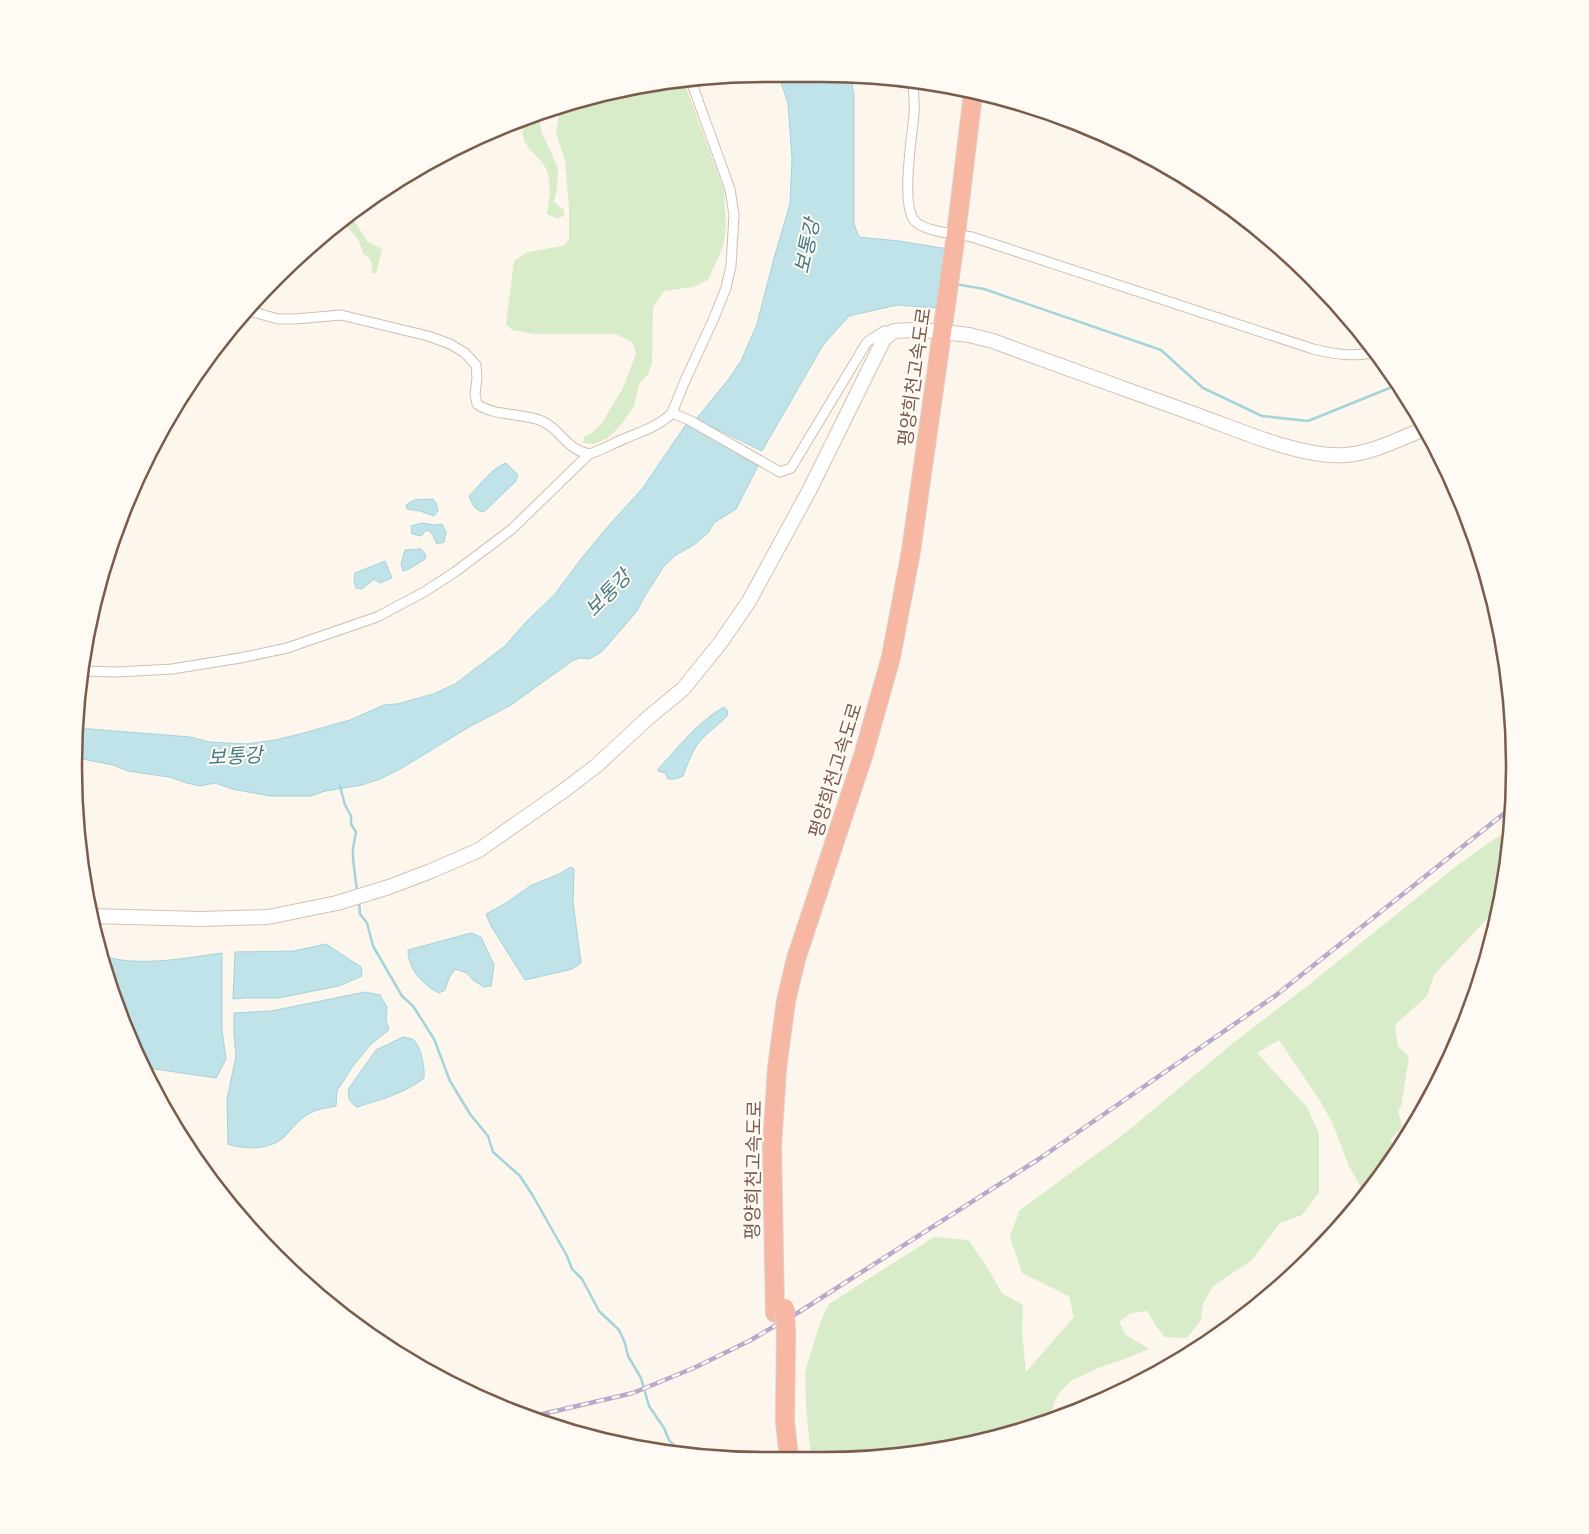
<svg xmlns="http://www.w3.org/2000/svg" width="1589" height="1534" viewBox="0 0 1589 1534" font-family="Mulish,'Noto Sans KR',sans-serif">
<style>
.green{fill:#d8ecc9}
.water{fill:#bfe3e8;stroke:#a5d3da}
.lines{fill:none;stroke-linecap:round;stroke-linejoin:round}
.stream{stroke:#a5d3da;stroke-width:2.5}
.minor-casing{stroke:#d1beb0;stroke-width:11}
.secondary-casing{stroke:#d6c0b0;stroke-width:16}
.motorway-casing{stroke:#dad1cd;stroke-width:20}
.minor{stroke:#fff;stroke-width:9}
.secondary{stroke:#fff;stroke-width:14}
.motorway{stroke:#f7b7a3;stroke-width:18}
.rail-casing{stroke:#b9a8c9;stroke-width:4.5}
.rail{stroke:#fffaf3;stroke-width:2.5;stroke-dasharray:8;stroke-linecap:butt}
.motorway-bridge-casing{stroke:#dad1cd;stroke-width:20;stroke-linecap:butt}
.motorway-bridge{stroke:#f7b7a3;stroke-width:18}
.labels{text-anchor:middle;stroke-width:4;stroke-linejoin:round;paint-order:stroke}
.street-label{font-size:19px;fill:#7a5c4d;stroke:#fffaf3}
.water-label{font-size:20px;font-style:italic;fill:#437c86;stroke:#fffaf3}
.rim{fill:none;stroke:#7a5c4d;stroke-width:2.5}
</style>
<rect width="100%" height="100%" fill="#fdf6ec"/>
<g class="green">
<polygon points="684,82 724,190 726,228 723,247 708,280 693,287 664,291 653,307 652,363 648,374 639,384 634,406 621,425 609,437 595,444 583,443 584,437 592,433 601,424 622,390 636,354 633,343 616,334 534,334 512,330 506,324 514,261 528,252 563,246 569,240 569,208 565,161 556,133 559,114 556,110 631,87"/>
<path d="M538,115L542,133L558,168L557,188L554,202L564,210V216L557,218L547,214C549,200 552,185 547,171C540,153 519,149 523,125L527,122L531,127L533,123L531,118Z"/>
<path d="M352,217L367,241L382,249L376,273H372C373,263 372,259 363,254C361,241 355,235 346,226L342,231L340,227Z"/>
<polygon points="1510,828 1509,857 1498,907 1434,975 1427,996 1395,1025 1398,1046 1409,1057 1401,1107 1398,1110 1402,1127 1390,1140 1399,1146 1365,1194 1349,1166 1332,1122 1320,1101 1279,1040 1257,1053 1307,1107 1319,1134 1319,1193 1302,1215 1280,1223 1252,1260 1213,1286 1203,1304 1201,1320 1187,1338 1165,1337 1156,1326 1147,1311 1131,1313 1119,1322 1126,1335 1149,1349 1119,1361 1103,1366 1072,1380 1058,1394 1048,1419 1002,1437 868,1459 811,1459 806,1405 805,1372 820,1323 829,1304 934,1237 968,1240 984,1262 1002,1293 1023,1305 1022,1332 1026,1372 1074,1317 1069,1296 1022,1273 1010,1237 1019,1211 1129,1130 1232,1044 1306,987 1459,864"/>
</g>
<g class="water">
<polygon points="778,74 851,77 854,96 854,224 859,237 899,241 948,249 938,308 897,305 849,316 823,345 762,451 696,419 728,380 741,361 757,324 774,258 790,204 792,159 788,103"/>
<polygon points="687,423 758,466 736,509 714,523 708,533 695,544 676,555 664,566 643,599 637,611 606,647 600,653 589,659 580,658 572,661 511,705 469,727 402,768 380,779 362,785 325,791 311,796 270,796 232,789 215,783 200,786 187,783 169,777 128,771 113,765 77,758 78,728 190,737 210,742 246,744 275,740 300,734 350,720 384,705 397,704 433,694 455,684 505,646 526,622 555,594 581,559 610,524 642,489"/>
<path d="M506,463L518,475L516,481L486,510L483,512C474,510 472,503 469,496C479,486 493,467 506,463Z"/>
<polygon points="433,499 436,503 438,511 434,516 420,511 407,509 406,505 414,500"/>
<polygon points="422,523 433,525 442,524 446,532 444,542 437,544 431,532 426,530 421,536 412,534 411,526"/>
<polygon points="421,549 426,555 425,559 409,569 403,571 401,564 405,550"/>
<polygon points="385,561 392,578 380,583 374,579 362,589 356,588 354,581 355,573"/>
<path d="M724,707L727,710L728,715C720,724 710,730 701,740C692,750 688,763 683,776L675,779H668L665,773L658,771V769C678,748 698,721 724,707Z"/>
<polygon points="571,867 574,869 573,902 581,963 572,969 525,980 491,926 486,914 506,903 530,886 559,874"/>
<path d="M471,933L481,937L494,965L491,986L484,987L473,980L467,973L455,969L449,978L445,990L439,993C423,985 408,969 408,950Z"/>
<polygon points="326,944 361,967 362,976 339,986 278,998 245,998 233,999 235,952 294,951"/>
<path d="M222,953V1030L226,1059L216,1078L148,1068L101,955C136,968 185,958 222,953Z"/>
<path d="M365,992L380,995L387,1007L386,1020L389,1030L371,1044L353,1066L337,1091L336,1106C328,1108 317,1109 310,1113C299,1119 292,1129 284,1137C270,1150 245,1150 228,1144L227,1099L236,1056L234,1035V1013L271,1011Z"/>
<path d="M403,1037C406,1038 409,1038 412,1039C421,1044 425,1068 424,1078C406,1093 379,1100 357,1107C349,1102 347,1097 349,1088L376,1050Z"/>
</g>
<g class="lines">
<g class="stream">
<polyline points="955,284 984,289 1161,350 1203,388 1262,416 1308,421 1397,385"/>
<polyline points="340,786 345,805 351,816 351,824 356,832 353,848 353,859 357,891"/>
<polyline points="359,901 360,914 367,923 373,946 402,996 413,1006 434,1039 450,1081 470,1114 488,1136 493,1152 520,1176 533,1196 567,1256 572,1269 582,1279 599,1311 619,1330 625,1343 628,1356 641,1378 649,1406 664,1428 669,1440 680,1452"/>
</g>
<defs>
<g id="minor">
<path d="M913,80C913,91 915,103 914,114C912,137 901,203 914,220C923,232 957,234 972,237L1313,349C1338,355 1352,357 1377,352"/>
<polyline points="691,81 730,189 734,215 731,266 726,288 714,318 684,383 672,413 689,420 780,472 791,468 867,342 884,331 890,331"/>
<path d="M246,310L278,319H295L341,315L428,336L450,344L465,353L476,365L477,378L475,394L477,404C493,416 522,413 542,421C562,430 565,449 589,454"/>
<path d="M81,671L118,672L172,669L240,658L287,648L377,617L424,592L455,572L512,529L589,454C603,450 613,443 626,438C643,431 659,426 672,413"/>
</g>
<path id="secondary" d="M92,916L201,919L268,917L337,903L389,887L431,871L479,850L566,789L596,766L649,717L683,689L721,642L749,601L809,491L884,339L894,331L912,330L935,331L969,335L993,341C1062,367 1131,391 1200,416C1241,431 1302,458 1345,455C1373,453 1399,439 1424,429"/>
<g id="motorway">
<polyline points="775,1313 772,1147 777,1068 786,1001 796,959 864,753 891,657 911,551 956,234 973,94"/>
<polyline points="786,1335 785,1421 789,1459"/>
</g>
</defs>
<use href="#minor" class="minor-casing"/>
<use href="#secondary" class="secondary-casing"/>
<use href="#motorway" class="motorway-casing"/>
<use href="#minor" class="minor"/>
<use href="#secondary" class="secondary"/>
<use href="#motorway" class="motorway"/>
<defs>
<polyline id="rail" points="534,1416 633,1393 696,1367 749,1341 799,1312 1039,1159 1275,996 1511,808"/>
</defs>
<use href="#rail" class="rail-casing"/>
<use href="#rail" class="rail"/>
<defs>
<polyline id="motorway-bridge" points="785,1308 786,1335"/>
</defs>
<use href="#motorway-bridge" class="motorway-bridge-casing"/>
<use href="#motorway-bridge" class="motorway-bridge"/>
</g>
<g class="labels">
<g class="street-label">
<text transform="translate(914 377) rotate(-82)" y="7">평양희천고속도로</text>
<text transform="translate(835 770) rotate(-73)" y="7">평양희천고속도로</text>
<text transform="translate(753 1170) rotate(-89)" y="7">평양희천고속도로</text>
</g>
<g class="water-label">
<text transform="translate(807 246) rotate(-78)" y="7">보통강</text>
<text transform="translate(608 593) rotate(-46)" y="7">보통강</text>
<text transform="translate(235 756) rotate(-3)" y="7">보통강</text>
</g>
</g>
<path d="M0 0H1589V1534H0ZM766 82H822A684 684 0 0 1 1506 766V768A684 684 0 0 1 822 1452H766A684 684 0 0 1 82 768V766A684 684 0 0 1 766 82Z" fill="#fffaf3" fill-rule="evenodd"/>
<path class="rim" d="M766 82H822A684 684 0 0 1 1506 766V768A684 684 0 0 1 822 1452H766A684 684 0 0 1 82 768V766A684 684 0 0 1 766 82Z"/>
</svg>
